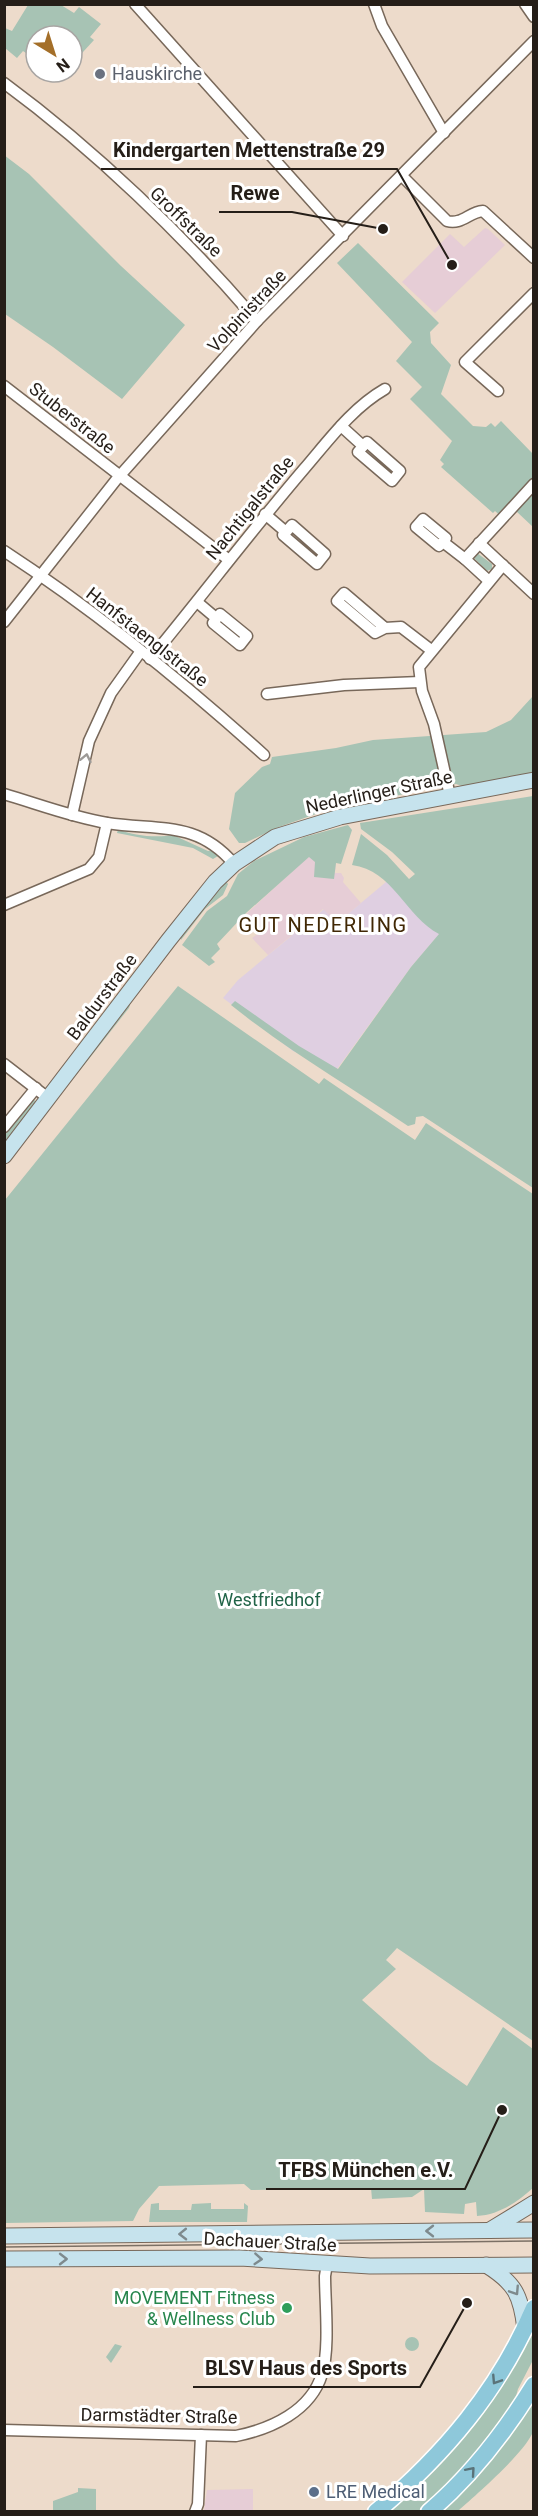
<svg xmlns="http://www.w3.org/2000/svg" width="538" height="2516" viewBox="0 0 538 2516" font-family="Roboto,sans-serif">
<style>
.industrial{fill:#dfcfe1}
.education{fill:#e6cdd6}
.green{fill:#a7c3b4}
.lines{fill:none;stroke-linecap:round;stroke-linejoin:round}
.street-casing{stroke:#78685a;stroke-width:13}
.secondary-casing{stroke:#78685a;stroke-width:17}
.primary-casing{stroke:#fff;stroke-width:19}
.street{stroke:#fff;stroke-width:10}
.secondary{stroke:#c6e3ed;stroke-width:15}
.primary{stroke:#8ec8da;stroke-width:16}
.tram{stroke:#7b7065;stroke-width:1.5}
.oneway{stroke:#9d9a97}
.oneway2{stroke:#7e8a8d}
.oneway3{stroke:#5a7379}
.worship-dot{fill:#6b7280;stroke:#fff;stroke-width:2}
.leisure-dot{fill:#2e9e5b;stroke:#fff;stroke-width:2}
.service-dot{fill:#5c6f8a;stroke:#fff;stroke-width:2}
.labels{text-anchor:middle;stroke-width:6;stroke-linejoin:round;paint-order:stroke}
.worship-label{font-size:18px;fill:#5b616d;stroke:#fff;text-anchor:start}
.street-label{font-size:18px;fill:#251e18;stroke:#fff}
.park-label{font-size:18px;fill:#216448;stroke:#fff}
.leisure-label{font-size:18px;fill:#27864d;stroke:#fff;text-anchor:end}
.service-label{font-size:18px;fill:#4e5e75;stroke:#fff;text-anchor:start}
.neighbourhood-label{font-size:20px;letter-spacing:1.5px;fill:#412805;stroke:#fff}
.leader{fill:none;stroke:#251e18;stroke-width:2}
.callout-dot{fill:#251e18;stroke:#fff;stroke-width:2}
.callout-label{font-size:20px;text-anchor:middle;font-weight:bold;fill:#251e18;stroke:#fff;stroke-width:6;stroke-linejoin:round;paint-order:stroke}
</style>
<rect width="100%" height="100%" fill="#eddbcb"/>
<polygon class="industrial" points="407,881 447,925 411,967 337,1069 293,1051 223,998 238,980 324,909 337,923 386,882"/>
<g class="education">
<polygon points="485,228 488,229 505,245 435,313 402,282 450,234 464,247"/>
<polygon points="309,856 336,863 335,873 341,873 344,878 343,882 361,903 337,923 323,909 268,955 252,938 259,933 243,917"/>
<polygon points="253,2489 253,2511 204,2511 207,2490"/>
</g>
<g class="green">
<polygon points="28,5 61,5 74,13 79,7 101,24 90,37 94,40 72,64 72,36 36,36 36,60 23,51 17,58 5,48 5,28 12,31"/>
<polygon points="4,155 29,174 121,266 185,325 122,399 53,347 5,314"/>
<polygon points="358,243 439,323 430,332 431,343 451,365 441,394 473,426 486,427 491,423 495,427 501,421 533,454 533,527 516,511 506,521 495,511 493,513 441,467 444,464 440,460 452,441 410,399 422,387 396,361 412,342 337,263"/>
<polygon points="477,553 492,564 492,569 487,571 473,557"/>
<polygon points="533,696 533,773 462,786 456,784 333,808 279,827 245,843 239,843 229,829 235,793 262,767 270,764 272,757 336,748 373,740 486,732 511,720"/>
<path d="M533,796H534L533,1188L423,1116L416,1117L415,1124L408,1126C349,1086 287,1050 231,1005L235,1001L299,1046L338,1069L411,967L439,934C406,917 393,870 352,865L361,834L387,855L409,879L415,874L392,852L361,829L360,823Z"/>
<polygon points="348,825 352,830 341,864 336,863 334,879 314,877 315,862 309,857 246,913 217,944 220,949 211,958 215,962 209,966 182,945 207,911 227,896 238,874 254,861 304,837"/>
<path d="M118,829C133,836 157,838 173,835L208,851L213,850L218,856L213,859L193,848L117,833Z"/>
<polygon points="225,880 228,884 223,895 205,909 181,940 180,935"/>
<path d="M178,986L319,1084L324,1078L415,1140L426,1123L533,1194V2041L397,1948L386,1960L396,1969L362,2000L430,2060L467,2086L503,2027L533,2049V2188C517,2202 499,2215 477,2216L476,2202L465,2204L464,2214L425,2212L424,2189L412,2197L372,2199L371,2188L251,2190L244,2184L159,2186L139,2209L133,2221L5,2223V1200Z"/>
<polygon points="127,1005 130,1005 129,1008 70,1083"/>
<polygon points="34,1100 38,1103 5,1147 5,1134"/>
<polygon points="159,2203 159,2210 191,2210 192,2204 211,2203 211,2209 244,2209 244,2203 248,2206 247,2222 149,2222 151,2204"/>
<path d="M533,2327V2360L518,2389L515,2400L486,2443L446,2487L419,2511L389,2512C451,2460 501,2401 533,2327Z"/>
<circle cx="412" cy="2344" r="7"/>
<polygon points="115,2344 122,2346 111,2363 106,2357"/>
<path d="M533,2401C533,2410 536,2426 532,2434C521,2456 477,2494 458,2511L440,2512C477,2475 504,2444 533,2401Z"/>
<polygon points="78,2488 96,2489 96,2511 53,2511 53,2501 78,2492"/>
</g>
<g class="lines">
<defs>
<g id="street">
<polyline points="135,4 343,236"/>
<polyline points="374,4 382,26 444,133"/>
<polyline points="525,4 534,17"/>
<path d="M4,83C95,150 184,236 257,321"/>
<path d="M402,176L447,221C462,225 469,212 483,211L534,258"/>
<polyline points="4,386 229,560"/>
<polyline points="498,391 465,362 534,293"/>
<polyline points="341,426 363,446"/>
<polygon points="367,442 400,471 392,481 358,452"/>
<polyline points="265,514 286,532 283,535 317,564 325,554 292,525 286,532"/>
<polyline points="443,542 439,546 416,527 423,519 446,538 443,542 465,559"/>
<polyline points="479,543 534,594"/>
<path d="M4,551C96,611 183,682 264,755"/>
<polyline points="489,581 465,559 534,484"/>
<polyline points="197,602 216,618"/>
<polygon points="220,614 247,636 240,645 213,623"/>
<polyline points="4,622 116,480 257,321 534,41"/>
<polyline points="385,628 344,593 337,601 375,633 385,628 401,627 431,650"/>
<path d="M150,659C202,596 251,531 304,469C329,440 352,408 385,389"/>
<polyline points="267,694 344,685 420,682"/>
<path d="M4,794C38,804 72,817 107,823C158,831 197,820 234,864"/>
<polyline points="450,796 434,724 422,691 419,667 503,565"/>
<polyline points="72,815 89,741 111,693 141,651"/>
<polyline points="4,905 89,869 99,857 107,823"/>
<polyline points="4,1064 48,1098"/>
<polyline points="4,1127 36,1088"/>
<path d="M4,2430L236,2436C271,2429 311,2411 322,2374C330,2349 325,2302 325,2276L327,2264"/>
<polyline points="195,2512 198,2504 201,2435"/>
</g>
<g id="secondary">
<polyline points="4,1156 168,941 215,882 234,864 275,837 340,817 534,780"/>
<polyline points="490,2230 534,2203"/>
<polyline points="4,2236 534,2230"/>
<polyline points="4,2259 240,2258 370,2266 534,2265"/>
<path d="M486,2265C515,2283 521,2295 525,2329"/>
</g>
<g id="primary">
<path d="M376,2512C444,2455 499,2390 534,2308"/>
<path d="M429,2512C471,2476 505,2432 534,2385"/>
</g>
</defs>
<use href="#street" class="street-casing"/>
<use href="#secondary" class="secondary-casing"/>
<use href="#primary" class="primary-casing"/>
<use href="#street" class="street"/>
<use href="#secondary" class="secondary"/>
<use href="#primary" class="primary"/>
<polyline class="tram" points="4,2247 534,2241"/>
</g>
<defs><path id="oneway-chevron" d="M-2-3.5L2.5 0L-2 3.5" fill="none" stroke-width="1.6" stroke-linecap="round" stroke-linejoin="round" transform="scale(1.5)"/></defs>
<use class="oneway" href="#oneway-chevron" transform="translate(86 758) rotate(-78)"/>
<g class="oneway2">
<use href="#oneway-chevron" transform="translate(430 2231) rotate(180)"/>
<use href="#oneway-chevron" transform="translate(183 2234) rotate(179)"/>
<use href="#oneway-chevron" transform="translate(63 2259)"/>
<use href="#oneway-chevron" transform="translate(258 2259) rotate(4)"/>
<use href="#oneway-chevron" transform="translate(515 2291) rotate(57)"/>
</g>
<g class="oneway3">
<use href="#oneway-chevron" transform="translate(496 2380) rotate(123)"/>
<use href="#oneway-chevron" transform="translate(471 2471) rotate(-49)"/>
</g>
<circle class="worship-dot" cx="100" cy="74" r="6"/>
<circle class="leisure-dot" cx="287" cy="2308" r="6"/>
<circle class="service-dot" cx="314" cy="2492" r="6"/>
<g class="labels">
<g class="worship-label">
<text x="112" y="80">Hauskirche</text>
</g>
<g class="street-label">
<text transform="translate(186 222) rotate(44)" y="6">Groffstraße</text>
<text transform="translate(247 311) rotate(-47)" y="6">Volpinistraße</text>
<text transform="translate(72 418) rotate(38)" y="6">Stuberstraße</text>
<text transform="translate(250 508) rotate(-51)" y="6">Nachtigalstraße</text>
<text transform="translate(147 637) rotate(38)" y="6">Hanfstaenglstraße</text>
<text transform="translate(379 792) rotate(-12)" y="6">Nederlinger Straße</text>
<text transform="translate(102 997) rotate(-53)" y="6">Baldurstraße</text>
<text transform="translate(270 2242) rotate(3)" y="6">Dachauer Straße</text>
<text transform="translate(159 2416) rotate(1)" y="6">Darmstädter Straße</text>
</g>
<g class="park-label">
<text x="269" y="1606">Westfriedhof</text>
</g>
<g class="leisure-label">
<text x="275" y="2304">MOVEMENT Fitness<tspan x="275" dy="21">&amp; Wellness Club</tspan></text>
</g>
<g class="service-label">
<text x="326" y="2498">LRE Medical</text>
</g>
<g class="neighbourhood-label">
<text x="323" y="932">GUT NEDERLING</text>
</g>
</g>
<path class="leader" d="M452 265L397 169H101M383 229L292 212H219M502 2110L465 2189H266M467 2303L420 2387H193"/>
<g class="callout-dot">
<circle cx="452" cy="265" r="6"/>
<circle cx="383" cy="229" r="6"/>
<circle cx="502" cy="2110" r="6"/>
<circle cx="467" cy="2303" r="6"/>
</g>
<g class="callout-label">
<text x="249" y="157">Kindergarten Mettenstraße 29</text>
<text x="255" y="200">Rewe</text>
<text x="366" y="2177">TFBS München e.V.</text>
<text x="306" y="2375">BLSV Haus des Sports</text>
</g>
<rect width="538" height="2516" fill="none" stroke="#251e18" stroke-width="12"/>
<g transform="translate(54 54) rotate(142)"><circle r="28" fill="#ffffff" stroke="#a8a5a3" stroke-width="1.5"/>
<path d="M0-4.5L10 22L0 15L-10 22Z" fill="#a46f29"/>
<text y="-9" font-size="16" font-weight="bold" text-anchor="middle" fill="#251e18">N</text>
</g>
</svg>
